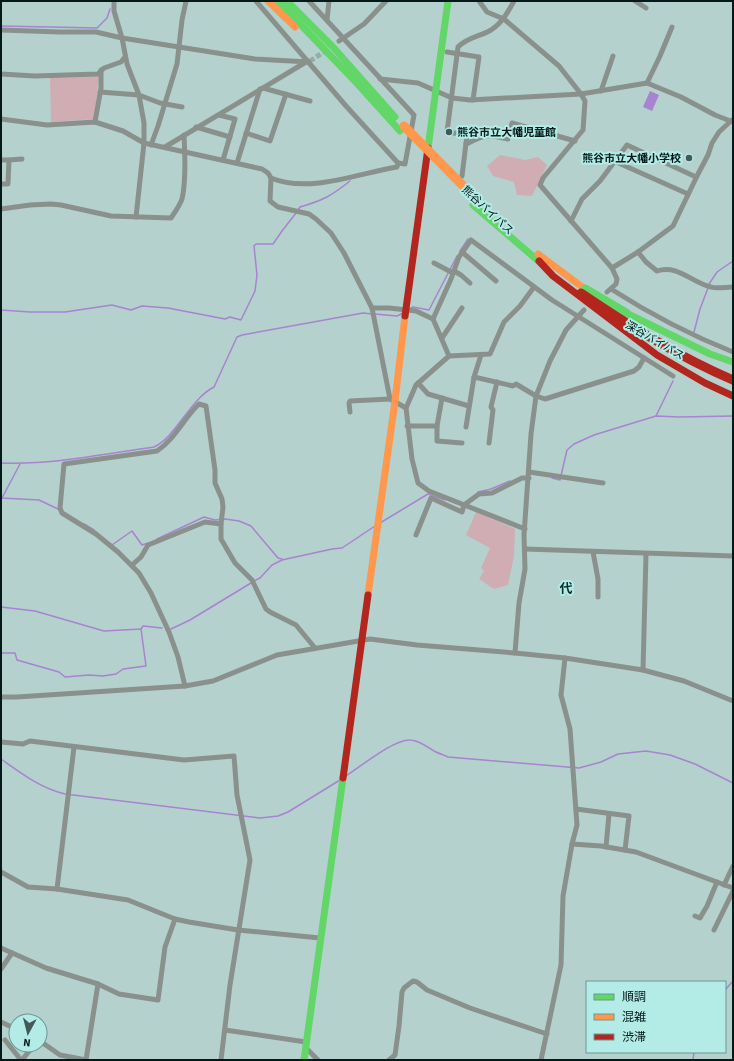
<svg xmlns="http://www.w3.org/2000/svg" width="734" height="1061" viewBox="0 0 734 1061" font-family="'Source Sans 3','Noto Sans JP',sans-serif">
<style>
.green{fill:#d0adb3}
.water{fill:#a883cf}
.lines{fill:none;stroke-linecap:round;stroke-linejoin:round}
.stream{stroke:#a883cf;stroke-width:1.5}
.street-tunnel{stroke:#91acaa;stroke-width:5;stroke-dasharray:5 2.5;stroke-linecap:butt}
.street{stroke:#8a918c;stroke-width:5}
.fast{stroke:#63d668;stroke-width:7}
.slow{stroke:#ff974d;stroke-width:7}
.jam{stroke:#b3261e;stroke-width:7}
.fast-bridge{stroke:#63d668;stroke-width:9}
.slow-bridge{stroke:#ff974d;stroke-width:9}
.jam-bridge{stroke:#b3261e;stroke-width:9}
.poi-dot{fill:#425958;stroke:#b3ebe6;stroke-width:1.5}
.labels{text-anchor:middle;stroke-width:4;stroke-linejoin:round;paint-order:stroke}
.poi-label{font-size:11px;font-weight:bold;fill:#041918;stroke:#b3ebe6;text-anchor:start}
.street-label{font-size:11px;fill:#041918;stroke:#b3ebe6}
.quarter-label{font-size:13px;font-weight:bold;fill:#06312f;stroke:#b3ebe6}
</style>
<rect width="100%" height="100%" fill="#b4d1ce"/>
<g class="green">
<polygon points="99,76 94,119 51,122 50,77"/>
<polygon points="500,155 525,160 538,157 547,165 532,196 517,195 514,182 493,176 487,166"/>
<polygon points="476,512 515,529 514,556 508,585 494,589 479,579 484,571 481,568 490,548 466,535"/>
</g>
<polygon class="water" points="650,91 659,95 652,111 643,107"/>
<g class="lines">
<g class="stream">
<polyline points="1,26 97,28 107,18 110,9"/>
<path d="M298,210L300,207C324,200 331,196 350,181"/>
<polyline points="460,251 468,239"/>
<polyline points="709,284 717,272 733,261"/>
<polyline points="411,308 413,307 429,310 457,256"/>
<polyline points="1,310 30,312 65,312 112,305 131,310 142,306 168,308 225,319 230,317 241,320 255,291 257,275 254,246 256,244 273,244 282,231 296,213"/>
<polyline points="375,314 397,316 403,313"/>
<polyline points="694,332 700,309 708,288"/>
<polyline points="656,416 673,381"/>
<path d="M1,463C52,465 104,454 154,447C176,437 190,399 214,387L237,337L242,335L363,313L372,314"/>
<polyline points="20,464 2,498 39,500 60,510"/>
<polyline points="552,478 560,480 567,450 574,444 594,435 656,416 679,417 733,416"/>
<polyline points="478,492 491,489 510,481"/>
<polyline points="380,523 428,494 445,500"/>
<polyline points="84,524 94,530"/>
<polyline points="157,539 204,517 215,520 225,519 239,521 251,526 278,558 282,559"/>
<polyline points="111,544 112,545 132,531 142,545 148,543"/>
<polyline points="254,581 260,578 272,565 282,560 332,549 342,548 375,526"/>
<polyline points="1,607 35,611 104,631 141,629"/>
<polyline points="171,629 190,620 251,583"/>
<polyline points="1,653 15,653 17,660 59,672 65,677 89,675 103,676 116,674 123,669 146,666 141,629 143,626 162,628"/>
<path d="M1,759C21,773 40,788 65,794L260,818L278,816L288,812L340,780"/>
<path d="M346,776C360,767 395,738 411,740C421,741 428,748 436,752C440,754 444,755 448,757L579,768L601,762L618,754L646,751L670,755L695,764L733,783"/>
<polyline points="725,990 733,981"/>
<polyline points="693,1060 694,1052"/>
</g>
<polyline class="street-tunnel" points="310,61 327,50"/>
<g class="street">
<polyline points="114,1 114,11 122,38 127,64 139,95 144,123 144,143 136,217"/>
<polyline points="309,1 414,115 405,164 398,163"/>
<polyline points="479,1 487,12 504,19 559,66 581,94 585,101 583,130 543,178 540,185 612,268 617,279 616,284 607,292"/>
<polyline points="635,1 646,8"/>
<polyline points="327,20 329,1"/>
<polyline points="1,30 60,32 96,32 122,38 255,59 309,62"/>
<polyline points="339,41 364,24 386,1"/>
<polyline points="447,52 479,57 473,100"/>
<polyline points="1,74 35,76 98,74 104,68 121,62 125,57"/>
<polyline points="380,79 418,83 452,98 470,100 581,94 647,83 681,97 715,115 733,122"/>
<polyline points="647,83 660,56 672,27"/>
<polyline points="263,88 310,101"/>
<polyline points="601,91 613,56"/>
<polyline points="100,92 139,95 160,103 182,107"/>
<polyline points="219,115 235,119 223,160"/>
<path d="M1,119L47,125L95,122L123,131L144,143L262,169L268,173L271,178C309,194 359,173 397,167L398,163L346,106L256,1"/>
<polyline points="95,122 101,88 101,70"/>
<polyline points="196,127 230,137"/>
<polyline points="246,133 270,141 286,94"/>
<path d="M466,144C487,134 486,134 508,139L512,123L575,141"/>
<polyline points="151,145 158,126 177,64 182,20 186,1"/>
<polyline points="165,147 306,62"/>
<polyline points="1,160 9,160 8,184 1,184"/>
<polyline points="9,160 22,159"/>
<polyline points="614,161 688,194"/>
<polyline points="237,163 260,89"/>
<path d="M462,176L467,135L447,132L458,47C466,38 481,36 491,30C502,23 508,12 514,1"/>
<polyline points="271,178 270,201 278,207 309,214 316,219 331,233 344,253 372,308 390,399 406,408 412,459 418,483 429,491 525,529"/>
<path d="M1,209L30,205L51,204L61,205L111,216L171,218C175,212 180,205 182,199C186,182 185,153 184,135"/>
<polyline points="571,221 582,199 600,181 627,145 696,177"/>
<polyline points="462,252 496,281"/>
<path d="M638,252L646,262L657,271C678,264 692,283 711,287C717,289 726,287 733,287"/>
<polyline points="434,263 453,273"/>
<polyline points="612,268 638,252 673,226 698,174 708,155 712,143 719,132 732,120"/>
<polyline points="454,271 461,275 470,283"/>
<path d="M611,289C650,314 690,335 733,352"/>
<polyline points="372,308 389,308 416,311 433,319 449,356 490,354 504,322 520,306 534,287"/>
<polyline points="433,319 451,279 459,257 471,240 552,300 673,376"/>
<polyline points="442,338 462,308"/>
<polyline points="474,377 513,386 516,384 536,396 545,399 634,371 639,367 644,358"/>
<polyline points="418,383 428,394 469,406"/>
<polyline points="442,398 437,426 437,441 462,443"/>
<polyline points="406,408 416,385 449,356"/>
<polyline points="350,412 349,403 350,401 390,399"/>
<polyline points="407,426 437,426"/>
<polyline points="466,427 474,377 481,355"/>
<polyline points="489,443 493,410 491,407 497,382"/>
<polyline points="529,472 603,483"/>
<polyline points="416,535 431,498 462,512 464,505 479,494 492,493 522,478 529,478"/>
<polyline points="525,549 733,556"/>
<polyline points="593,552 598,579 598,597"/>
<polyline points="132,565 141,557 148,545 205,522 221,524"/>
<polyline points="515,653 519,603 525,569 524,535 531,434 536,396 550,361 566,330 584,310"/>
<polyline points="643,670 646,554"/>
<path d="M185,686L178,657L169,632L151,593L139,573L118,552L96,534L62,513L60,508L64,464L157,451C175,439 184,418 199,404L206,406L215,470V483L222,499L223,507L221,524V539L235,563L252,580L266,609L270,612L296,625L315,648"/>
<polyline points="1,697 17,697 185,686 213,681 277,655 370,639 417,645 515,653 565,658 643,670 684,681 733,701"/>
<polyline points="1,742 23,744 30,741 184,760 234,756 237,795 250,860 230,985 221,1060"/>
<polyline points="576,809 629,816 625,850"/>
<polyline points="572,844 601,846 636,852 733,888"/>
<polyline points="606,847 609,814"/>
<polyline points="1,872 28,887 57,889 128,900 175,919 189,922 238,930 320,938"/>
<polyline points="724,885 733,866"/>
<polyline points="57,889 74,747"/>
<polyline points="695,916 700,918 707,906 717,882"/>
<polyline points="714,930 733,891"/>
<polyline points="1,948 46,968 98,984 119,994 158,1000 165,947 175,919"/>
<polyline points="1,969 12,953"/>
<polyline points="1,1022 16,1029"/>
<polyline points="225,1030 306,1042"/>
<polyline points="5,1040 21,1060"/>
<polyline points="40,1041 60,1055 86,1060"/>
<polyline points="306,1048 318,1060"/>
<polyline points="22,1060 34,1045"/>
<polyline points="86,1060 98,984"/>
<polyline points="389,1060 395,1055 399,1026 402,992 404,988 413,981 417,982 427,990 470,1008 547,1034"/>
<polyline points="541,1060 561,965 563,896 572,844 577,825 570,729 561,695 565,658"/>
</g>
<g class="fast">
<polyline points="278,1 353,79 400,131"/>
<polyline points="287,1 333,47 395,117"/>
<polyline points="428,148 448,1"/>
<polyline points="473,205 542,264"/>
<polyline points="626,313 710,354 733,362"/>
<polyline points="304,1060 343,778"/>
</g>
<g class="slow">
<polyline points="268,1 295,27"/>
<polyline points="538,254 585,289"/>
<polyline points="368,595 395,401 405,316"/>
</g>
<g class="jam">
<polyline points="539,261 553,276 657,355 705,383 733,396"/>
<polyline points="405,316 428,148"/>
<polyline points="343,778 368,595"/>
</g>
<polyline class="fast-bridge" points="585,289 626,313"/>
<polyline class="slow-bridge" points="404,126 477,200"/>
<path class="jam-bridge" d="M581,293C630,326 679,357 733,380"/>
</g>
<g class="poi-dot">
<circle cx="449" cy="132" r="4"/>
<circle cx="689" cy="158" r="4"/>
</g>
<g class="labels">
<g class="poi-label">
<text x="457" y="136">熊谷市立大幡児童館</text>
<text x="681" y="162" text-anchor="end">熊谷市立大幡小学校</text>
</g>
<g class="street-label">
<text transform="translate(488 210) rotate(43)" y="4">熊谷バイパス</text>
<text transform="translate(655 340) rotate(30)" y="4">深谷バイパス</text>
</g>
<g class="quarter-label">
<text x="566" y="593">代</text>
</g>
</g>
<rect width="734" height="1061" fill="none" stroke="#041918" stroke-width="4"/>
<rect x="586" y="981" width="140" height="72" fill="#b3ebe6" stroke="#6d9794"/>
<rect x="594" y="994" width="20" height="6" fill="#63d668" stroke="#6d9794"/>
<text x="622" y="1001" font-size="12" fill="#041918">順調</text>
<rect x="594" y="1014" width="20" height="6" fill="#ff974d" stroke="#6d9794"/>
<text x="622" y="1021" font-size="12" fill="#041918">混雑</text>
<rect x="594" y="1034" width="20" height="6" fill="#b3261e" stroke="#6d9794"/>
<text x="622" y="1041" font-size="12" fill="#041918">渋滞</text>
<g transform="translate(28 1033) rotate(187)"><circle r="19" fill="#b3ebe6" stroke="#6d9794"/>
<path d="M0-3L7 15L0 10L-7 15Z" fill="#425958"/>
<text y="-6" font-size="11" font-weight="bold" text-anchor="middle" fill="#041918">N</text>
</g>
</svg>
